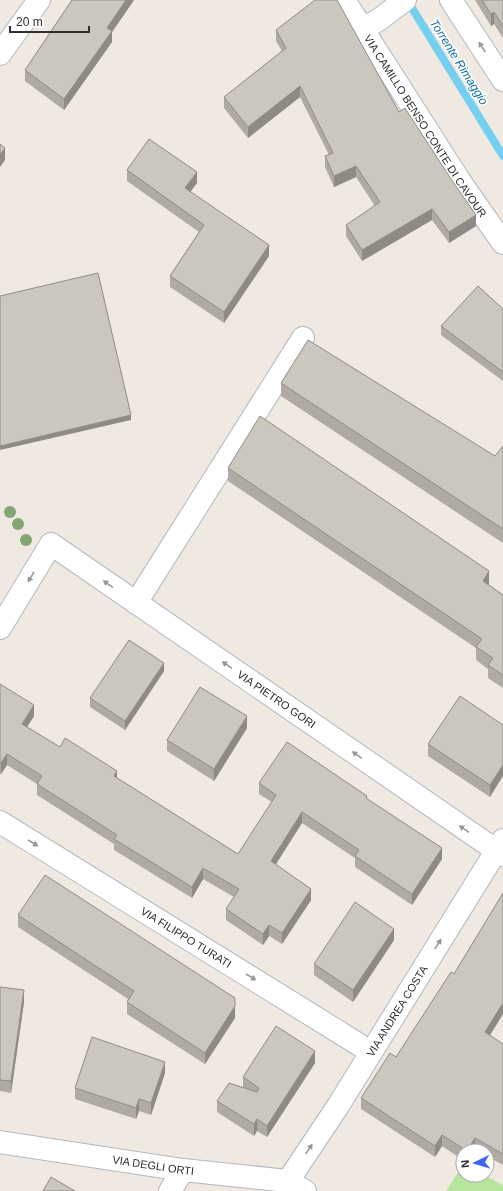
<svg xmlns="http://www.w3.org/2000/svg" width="503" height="1191" viewBox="0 0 503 1191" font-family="Helvetica,sans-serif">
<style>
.grass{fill:#b6e59e}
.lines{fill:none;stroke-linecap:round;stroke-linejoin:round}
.stream{stroke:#75cff0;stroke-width:8}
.minor-casing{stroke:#b4b7c1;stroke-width:24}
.minor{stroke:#fff;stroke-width:22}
.tree{fill:#84a574}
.wall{fill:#afaba4}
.shaded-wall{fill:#8e8b86}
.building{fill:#cbc7bf;stroke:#8e8b86}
.oneway{fill:#969696}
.labels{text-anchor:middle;stroke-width:3.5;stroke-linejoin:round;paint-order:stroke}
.street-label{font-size:11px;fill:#2e2e2e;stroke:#fff}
.water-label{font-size:12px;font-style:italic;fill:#0d6fa3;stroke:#fff}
</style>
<rect width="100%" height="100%" fill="#efe9e1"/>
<polygon class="grass" points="463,1165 463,1175 484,1175 503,1185 503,1191 446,1191"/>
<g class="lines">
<polyline class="stream" points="407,0 503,156"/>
<defs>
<g id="minor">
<path id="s1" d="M344,0L461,183L503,243"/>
<polyline points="451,0 503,80"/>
<polyline points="363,29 380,19 405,0"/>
<polyline points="0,54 39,0"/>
<polyline points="136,603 303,338"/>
<path id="s2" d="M0,628L51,544L503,855"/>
<path id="s3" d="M0,822L371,1052"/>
<path id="s4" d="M0,1142L183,1170L288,1181L305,1191"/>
<path id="s5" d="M288,1181L338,1106L503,840"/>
<polyline points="170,1191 183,1170"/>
</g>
</defs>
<use href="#minor" class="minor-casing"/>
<use href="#minor" class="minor"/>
</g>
<g class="tree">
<circle cx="10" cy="512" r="6"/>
<circle cx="18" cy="524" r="6"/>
<circle cx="26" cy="540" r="6"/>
</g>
<g class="wall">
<polygon points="72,0 134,0 112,32 112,42 64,110 25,81 25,70"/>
<polygon points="475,0 503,0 503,38 494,24 491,26"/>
<polygon points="276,30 399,112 476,226 449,243 432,220 362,261 346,236 346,225 375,206 356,177 334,187 325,167 325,156 329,155 300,97 248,138 224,108 224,97 282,51 276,41"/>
<polygon points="127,170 197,183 190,192 269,256 224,323 170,287 170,276 199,232 127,181"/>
<polygon points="503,309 503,381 441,335 441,326"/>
<polygon points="281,383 495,456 503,446 503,543 281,396"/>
<polygon points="228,468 489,584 489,585 503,595 503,688 488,678 488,669 476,660 476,648 228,481"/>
<polygon points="164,671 125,730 90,707 90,698"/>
<polygon points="0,684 34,716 27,727 60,747 117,778 238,854 272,802 259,794 259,783 367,799 442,859 412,905 355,867 355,858 302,823 275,865 311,900 282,944 269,936 263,945 226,920 226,909 234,897 203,879 192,898 114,850 114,844 37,795 37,784 7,765 1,774 0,774"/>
<polygon points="503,725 490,797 428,756 428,744"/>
<polygon points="247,728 214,781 167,751 167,740"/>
<polygon points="503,893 503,1014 490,1035 503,1044 503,1165 487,1156 487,1151 479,1151 475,1149 474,1151 463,1151 463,1160 442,1146 435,1157 361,1109 361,1098 396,1057 454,974"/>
<polygon points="18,915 235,1018 205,1064 127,1014 127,1002 128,999 18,927"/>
<polygon points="394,940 353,1002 314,975 314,964"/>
<polygon points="0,987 24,1002 11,1093 0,1091"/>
<polygon points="315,1063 267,1137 257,1131 254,1136 217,1112 217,1101 243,1087 243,1077"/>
<polygon points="165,1073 151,1115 139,1111 136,1119 75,1099 75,1088"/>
</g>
<g class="shaded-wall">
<polygon points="126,0 134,0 112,32 112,42 64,110 64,99 107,28"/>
<polygon points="494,12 494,24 491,26 491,14"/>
<polygon points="300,86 300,97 248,138 248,127"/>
<polygon points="5,148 5,160 0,167 0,155"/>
<polygon points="356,166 356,177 334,187 334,176"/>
<polygon points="197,172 197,183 185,199 185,188"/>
<polygon points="432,209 432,220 362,261 362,250"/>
<polygon points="476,215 476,226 449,243 449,232"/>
<polygon points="269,245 269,256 224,323 224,312"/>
<polygon points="131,415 131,420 0,450 0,446"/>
<polygon points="489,571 489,584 483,594 483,581"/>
<polygon points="164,663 164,671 125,730 125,721"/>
<polygon points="34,705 34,716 22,735 22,724"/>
<polygon points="247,716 247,728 214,781 214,769"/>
<polygon points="7,754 7,765 1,774 1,763"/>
<polygon points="503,765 503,776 490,797 490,785"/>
<polygon points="117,771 117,782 114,776"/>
<polygon points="302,812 302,823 271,872 271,861"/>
<polygon points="442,848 442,859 412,905 412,894"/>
<polygon points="203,868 203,879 192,898 192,887"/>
<polygon points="311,889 311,900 282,944 282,933"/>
<polygon points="269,925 269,936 263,945 263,934"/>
<polygon points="394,929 394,940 353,1002 353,990"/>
<polygon points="24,990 24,1002 11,1093 11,1081"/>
<polygon points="503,1003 503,1014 485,1043 485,1032"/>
<polygon points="235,1006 235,1018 205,1064 205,1053"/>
<polygon points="315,1051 315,1063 267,1137 267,1126"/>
<polygon points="165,1062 165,1073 151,1115 151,1103"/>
<polygon points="139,1099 139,1111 136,1119 136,1108"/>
<polygon points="257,1119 257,1131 254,1136 254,1124"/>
<polygon points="442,1135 442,1146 435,1157 435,1146"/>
<polygon points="475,1138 475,1149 474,1151 467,1151"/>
</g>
<g class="building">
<polygon points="72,0 126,0 107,28 112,31 64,99 25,70"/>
<polygon points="315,0 337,0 399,112 405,108 451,179 476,215 449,232 432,209 362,250 346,225 380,202 356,166 334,176 325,156 333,153 300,86 248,127 224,97 286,48 276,30"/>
<polygon points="482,0 503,0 503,26 494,12 491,14"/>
<polygon points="149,139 197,172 185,188 269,245 224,312 170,276 204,225 127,170"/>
<polygon points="0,144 5,148 0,155"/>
<polygon points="98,273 131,415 0,446 0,296"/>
<polygon points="478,286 503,309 503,372 441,326"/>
<polygon points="308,340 495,456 503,446 503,529 281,383"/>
<polygon points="260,416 489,571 483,581 503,595 503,675 488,665 493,658 476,647 482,639 228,468"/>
<polygon points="129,640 164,663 125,721 90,698"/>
<polygon points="0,684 34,705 22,724 60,747 65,738 117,771 114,776 238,854 276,795 259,783 287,742 367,796 366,798 442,848 412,894 355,856 359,850 302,812 271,861 311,889 282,933 269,925 263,934 226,909 239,889 203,868 192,887 114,839 117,835 37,784 42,776 7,754 1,763 0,763"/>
<polygon points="200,687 247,716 214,769 167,740"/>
<polygon points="460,696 503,725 503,765 490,785 428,744"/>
<polygon points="45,875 235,998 235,1006 205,1053 127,1002 134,991 18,915"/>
<polygon points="503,893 503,1003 485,1032 503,1044 503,1154 475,1138 467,1151 442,1135 435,1146 361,1098 390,1053 396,1057 451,972 454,974"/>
<polygon points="355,902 394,929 353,990 314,964"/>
<polygon points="0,987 24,990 11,1081 0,1080"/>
<polygon points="276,1026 315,1051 267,1126 257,1119 254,1124 217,1101 229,1083 257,1092 259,1088 243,1077"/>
<polygon points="92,1037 165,1062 151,1103 139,1099 136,1108 75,1088"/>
<polygon points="51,1177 75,1191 43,1191"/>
</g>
<defs><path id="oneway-solid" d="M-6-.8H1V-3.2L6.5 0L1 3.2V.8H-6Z"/></defs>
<g class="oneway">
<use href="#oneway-solid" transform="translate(482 47) rotate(-123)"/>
<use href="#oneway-solid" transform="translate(31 577) rotate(121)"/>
<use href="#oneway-solid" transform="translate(108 584) rotate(-145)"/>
<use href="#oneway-solid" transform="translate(227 665) rotate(-145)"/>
<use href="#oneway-solid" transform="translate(357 755) rotate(-145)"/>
<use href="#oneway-solid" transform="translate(464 829) rotate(-145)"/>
<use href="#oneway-solid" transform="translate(33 843) rotate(32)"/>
<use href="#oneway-solid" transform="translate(438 944) rotate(-58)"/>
<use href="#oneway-solid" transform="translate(251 977) rotate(32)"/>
<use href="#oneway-solid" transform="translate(309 1149) rotate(-56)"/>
</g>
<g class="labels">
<g class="street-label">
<text dy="4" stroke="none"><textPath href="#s1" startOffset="150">VIA CAMILLO BENSO CONTE DI CAVOUR</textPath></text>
<text dy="4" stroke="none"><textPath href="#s2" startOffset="372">VIA PIETRO GORI</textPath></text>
<text dy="4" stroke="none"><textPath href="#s3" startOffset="219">VIA FILIPPO TURATI</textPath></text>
<text dy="4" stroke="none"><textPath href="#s5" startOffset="202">VIA ANDREA COSTA</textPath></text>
<text dy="4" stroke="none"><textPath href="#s4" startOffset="155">VIA DEGLI ORTI</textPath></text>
</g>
<g class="water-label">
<text transform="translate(459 62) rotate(58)" y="4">Torrente Rimaggio</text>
</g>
</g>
<g transform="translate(475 1163) rotate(265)"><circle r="19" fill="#ffffff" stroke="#ababab"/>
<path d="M0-3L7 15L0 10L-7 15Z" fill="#4264fb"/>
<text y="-6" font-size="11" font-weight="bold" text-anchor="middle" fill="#2e2e2e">N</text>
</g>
<path d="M10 26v6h79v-6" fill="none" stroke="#2e2e2e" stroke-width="2"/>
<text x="16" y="26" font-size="12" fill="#2e2e2e" stroke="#ffffff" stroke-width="3" paint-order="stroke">20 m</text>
</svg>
